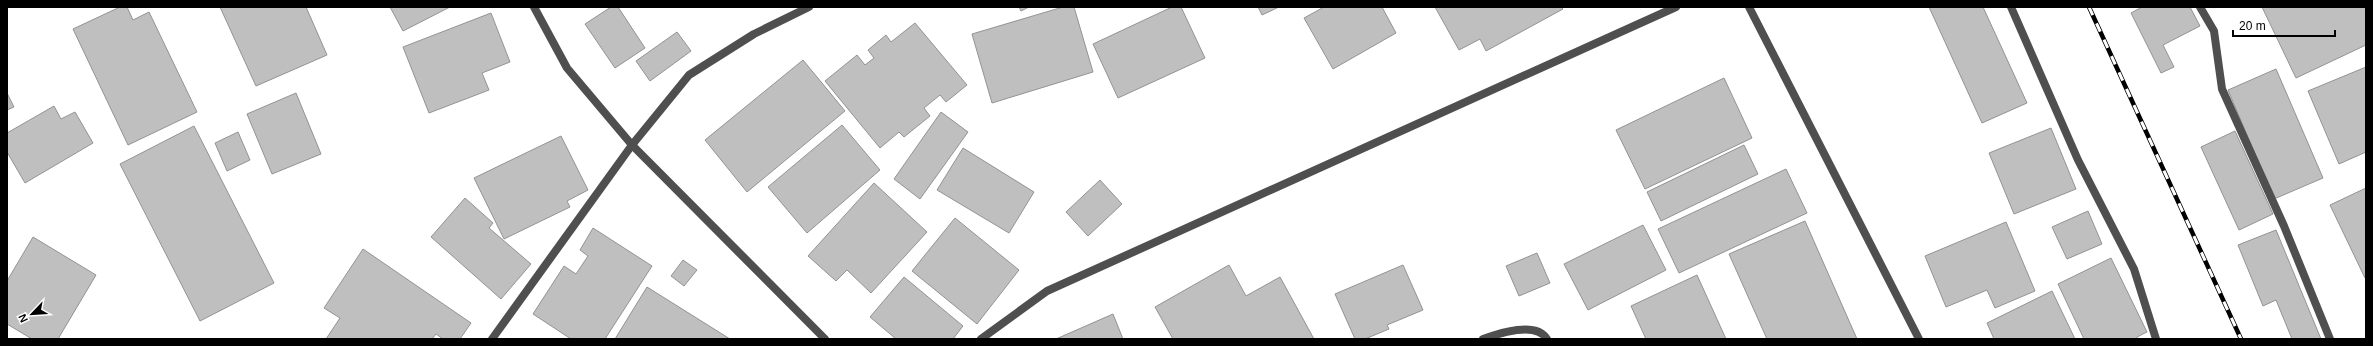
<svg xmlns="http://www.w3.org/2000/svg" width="2373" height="346" viewBox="0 0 2373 346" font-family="Arial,sans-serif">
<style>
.building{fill:#bfbfbf;stroke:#939393}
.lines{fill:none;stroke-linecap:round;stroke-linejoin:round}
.street{stroke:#4f4f4f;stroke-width:8}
.rail-casing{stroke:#000;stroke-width:4.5}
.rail{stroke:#fff;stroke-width:3;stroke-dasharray:9;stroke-linecap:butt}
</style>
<rect width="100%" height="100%" fill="#fff"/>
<g class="building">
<polygon points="120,7 127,7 133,20 149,12 197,112 128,145 73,29"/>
<polygon points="220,7 306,7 327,55 256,86"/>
<polygon points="390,7 450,7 403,31"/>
<polygon points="611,7 618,7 645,48 615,68 585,24"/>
<polygon points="1019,7 1029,7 1021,11"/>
<polygon points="1063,7 1074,7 1093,72 992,103 972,34"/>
<polygon points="1172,7 1181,7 1205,58 1118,98 1093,44"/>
<polygon points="1258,7 1279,7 1262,15"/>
<polygon points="1324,7 1382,7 1396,33 1333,69 1304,18"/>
<polygon points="1435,7 1561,7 1563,9 1486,51 1480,39 1459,50"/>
<polygon points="1929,7 1983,7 2027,103 1982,123"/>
<polygon points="2142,7 2190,7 2200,26 2163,45 2174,67 2161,73 2131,13"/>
<polygon points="2262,7 2366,7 2366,45 2296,78"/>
<polygon points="491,13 510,62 482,73 489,90 429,113 403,47"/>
<polygon points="915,23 967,85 946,102 940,95 924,108 930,116 904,137 899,132 880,148 825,81 857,55 865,65 874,58 868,50 886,35 891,42"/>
<polygon points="677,32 691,51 650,81 636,61"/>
<polygon points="803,60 845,111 747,192 705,140"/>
<polygon points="2366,67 2366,152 2339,164 2308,91"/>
<polygon points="2276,69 2323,178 2274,199 2228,90"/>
<polygon points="1724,78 1752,138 1645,189 1616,130"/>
<polygon points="7,93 14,107 7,110"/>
<polygon points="296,93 321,154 272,174 247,114"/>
<polygon points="54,106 61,119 75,112 93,143 25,183 7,152 7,133"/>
<polygon points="941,112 968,132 920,199 894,179"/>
<polygon points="842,125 880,170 807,233 768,187"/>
<polygon points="194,126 274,283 200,321 120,164"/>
<polygon points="2051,128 2076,189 2014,214 1989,153"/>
<polygon points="2235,131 2273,214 2239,230 2201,147"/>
<polygon points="238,132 250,160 227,171 215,143"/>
<polygon points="561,136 588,190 567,201 570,207 504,239 474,178"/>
<polygon points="1744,145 1758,174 1661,221 1647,192"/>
<polygon points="963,148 1034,192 1009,233 937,190"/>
<polygon points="1786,169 1807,213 1679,273 1658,229"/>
<polygon points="1100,180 1122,204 1088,236 1066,212"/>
<polygon points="874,183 927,232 871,293 847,270 836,281 808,256"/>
<polygon points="2366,188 2366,278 2365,278 2330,205"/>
<polygon points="465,198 493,223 489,228 531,264 501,299 431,237"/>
<polygon points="2088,211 2102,244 2067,259 2052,227"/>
<polygon points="955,218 1019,270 977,324 912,271"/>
<polygon points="1805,221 1857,339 1767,339 1729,254"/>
<polygon points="2006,222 2035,291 1995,308 1987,290 1946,307 1925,256"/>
<polygon points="1643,225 1666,270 1588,310 1564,264"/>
<polygon points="593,228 652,266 605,339 571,339 533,314 564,266 576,274 588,256 580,250"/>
<polygon points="2276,230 2321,339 2292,339 2276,300 2263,306 2238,245"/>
<polygon points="33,237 96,275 58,339 32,339 7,324 7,281"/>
<polygon points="363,249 471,323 460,339 443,339 436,334 432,339 326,339 340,318 324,308"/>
<polygon points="1537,253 1550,283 1519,296 1506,266"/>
<polygon points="2111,258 2147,332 2137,337 2137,339 2084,339 2058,284"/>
<polygon points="683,260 697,270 684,286 671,276"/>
<polygon points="1229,265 1246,296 1280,277 1314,339 1173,339 1155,307"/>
<polygon points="1403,265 1423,310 1387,325 1389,329 1365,339 1355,339 1335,294"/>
<polygon points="1697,275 1726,339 1646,339 1631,306"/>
<polygon points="904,277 963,326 953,339 896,339 870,317"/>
<polygon points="647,287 730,339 615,339"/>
<polygon points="2052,291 2075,339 1994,339 1987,323"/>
<polygon points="1113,314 1123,339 1056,339"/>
</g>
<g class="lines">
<g class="street">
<polyline points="534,7 567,68 632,145 825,339"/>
<polyline points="1749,7 1919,339"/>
<polyline points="2011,7 2078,160 2134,269 2156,339"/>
<polyline points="2200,7 2214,31 2222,89 2284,226 2330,339"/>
<polyline points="492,339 632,145 689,75 754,34 809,7"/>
<polyline points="981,339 1047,291 1676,7"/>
<path d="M1483,339C1500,333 1536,321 1547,339"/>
</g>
<defs>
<polyline id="rail" points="2089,7 2241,339"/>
</defs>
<use href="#rail" class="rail-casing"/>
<use href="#rail" class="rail"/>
</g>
<rect width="2373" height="346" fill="none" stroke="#000000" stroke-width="16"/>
<g transform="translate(32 314) rotate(245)" stroke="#ffffff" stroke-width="3" paint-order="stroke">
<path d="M0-3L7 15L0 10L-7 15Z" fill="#000000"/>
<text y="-6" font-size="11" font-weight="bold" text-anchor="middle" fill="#000000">N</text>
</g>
<path d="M2233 30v6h102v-6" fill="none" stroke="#000000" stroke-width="2"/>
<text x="2239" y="30" font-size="12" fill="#000000" stroke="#ffffff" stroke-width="3" paint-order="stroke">20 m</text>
</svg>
